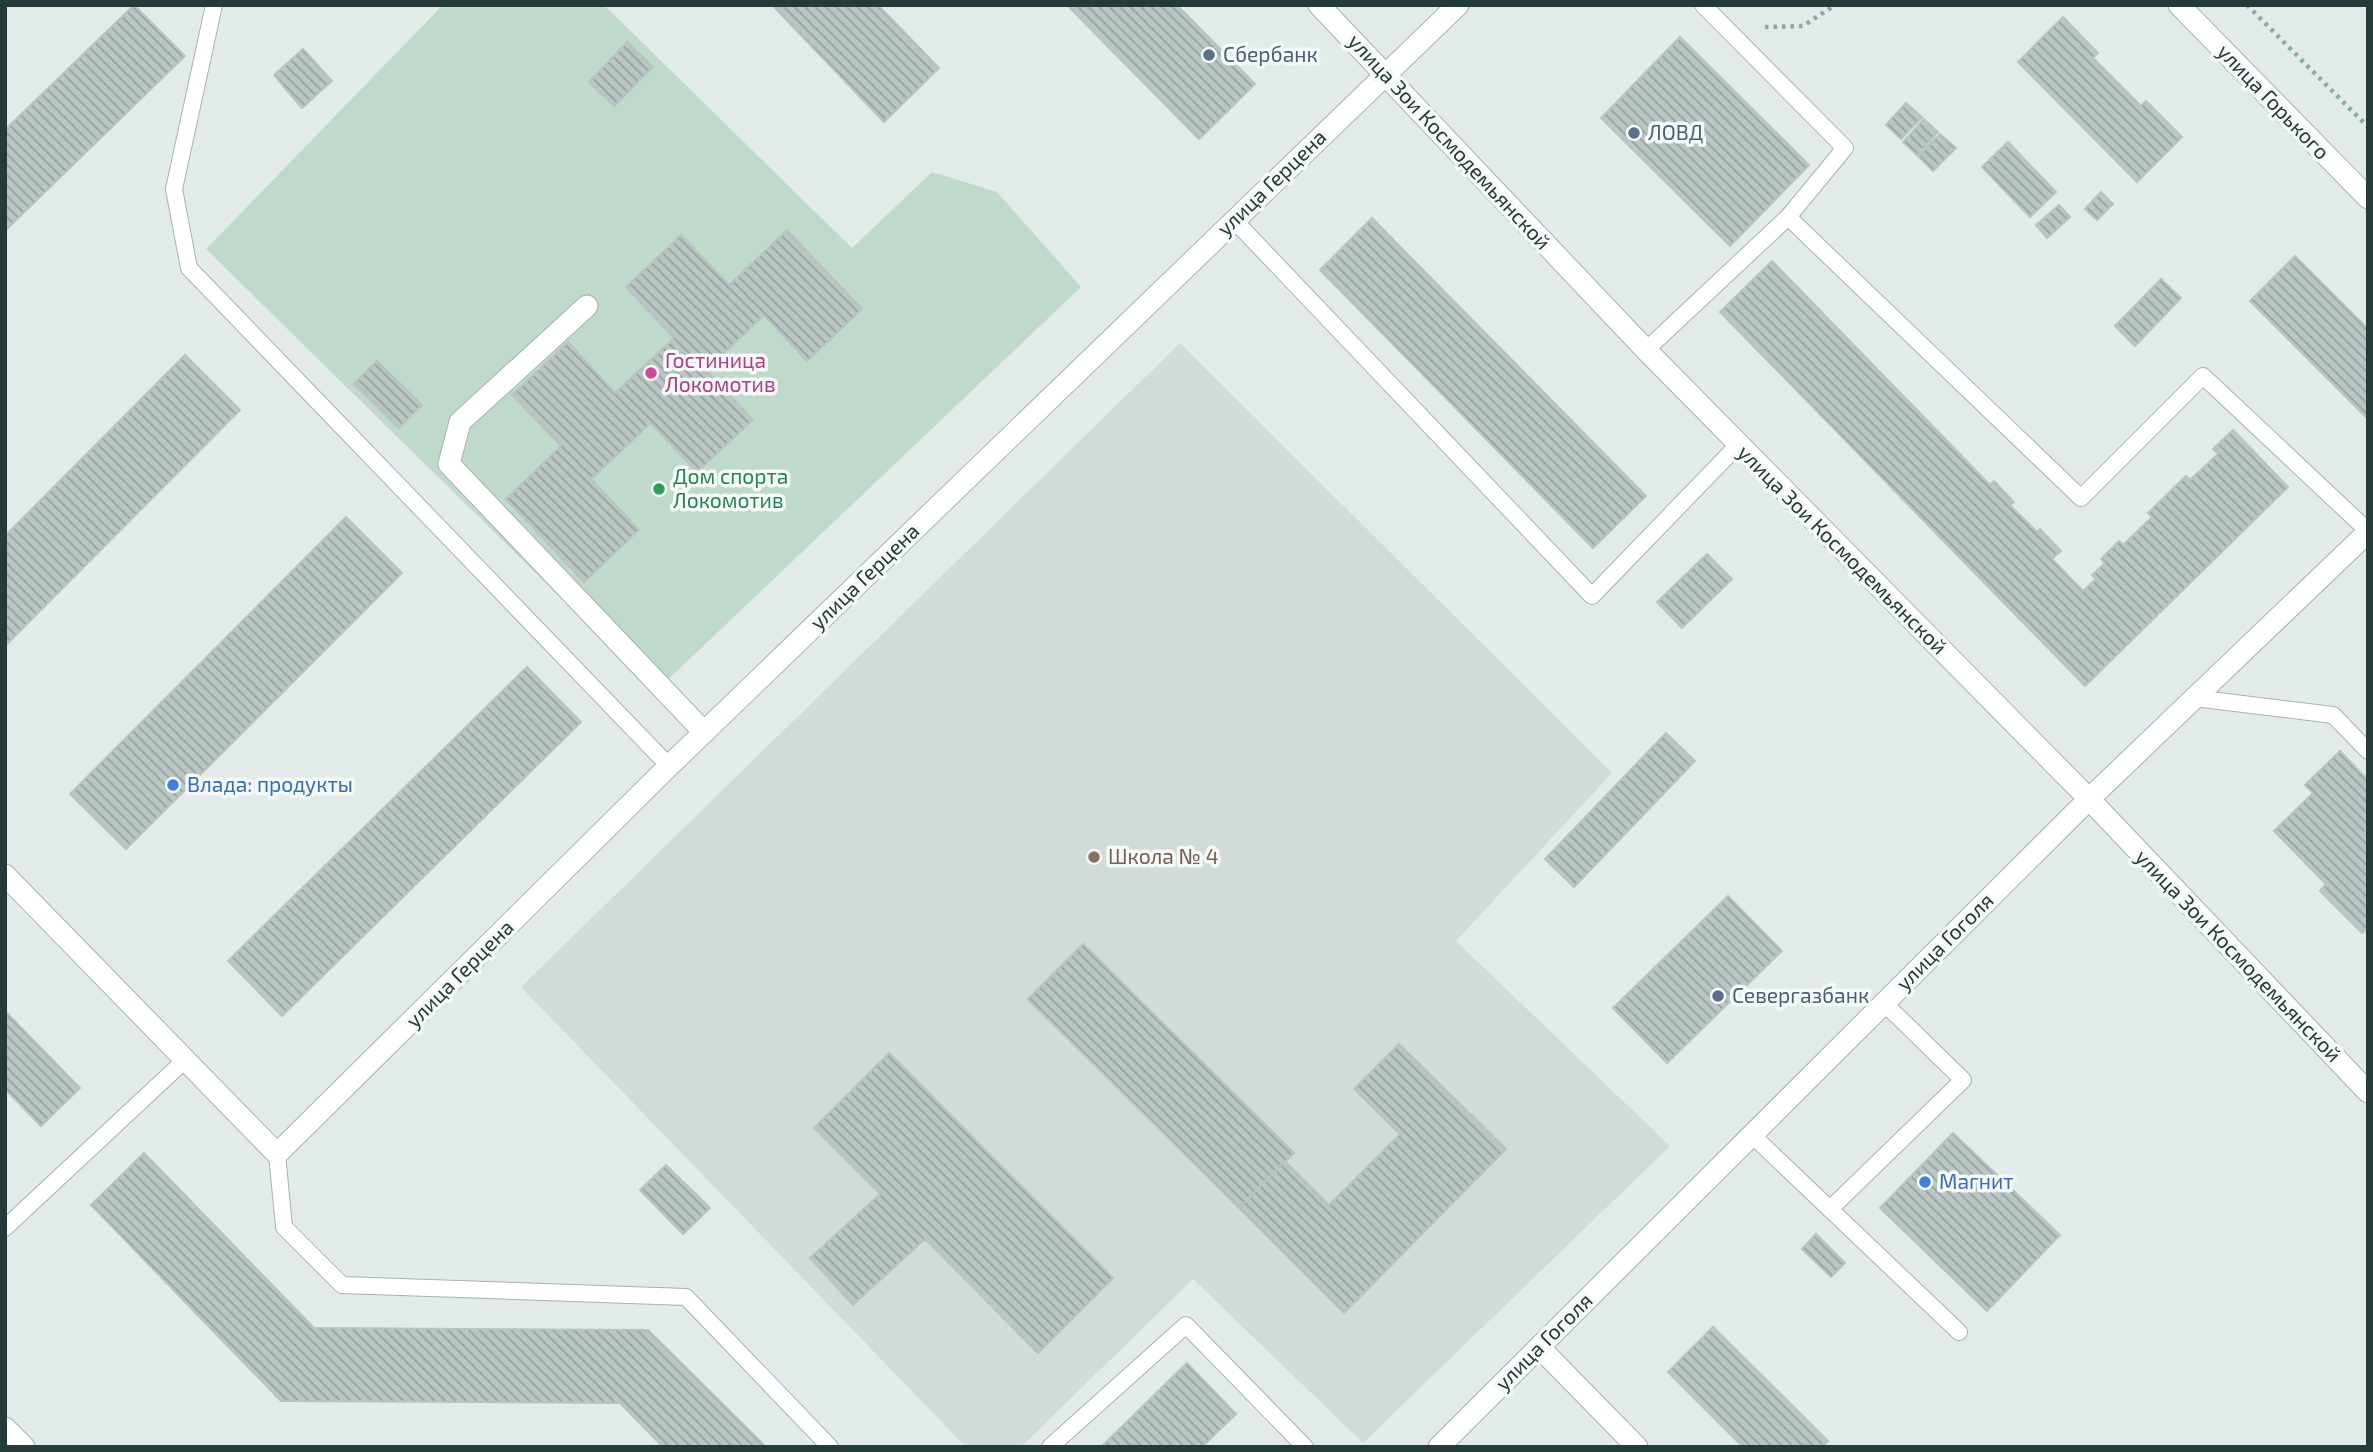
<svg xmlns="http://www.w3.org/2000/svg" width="2373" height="1452" viewBox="0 0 2373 1452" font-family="'Exo 2',sans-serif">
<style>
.built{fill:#d2dbd8}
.green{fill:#bfdacb}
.building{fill:url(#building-back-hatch);stroke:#b7c4c1;stroke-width:2}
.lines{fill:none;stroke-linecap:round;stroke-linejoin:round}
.lane-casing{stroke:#a6b3b1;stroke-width:18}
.street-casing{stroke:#a6b3b1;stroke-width:23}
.secondary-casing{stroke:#a0b3af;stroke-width:23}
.path{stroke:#88aba6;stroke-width:4.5;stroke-dasharray:3.5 5;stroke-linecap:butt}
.lane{stroke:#fff;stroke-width:16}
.street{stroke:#fff;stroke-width:21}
.secondary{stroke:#fff;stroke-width:21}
.service-dot{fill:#5c6f8a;stroke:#f4f8f7;stroke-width:2.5}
.hotel-dot{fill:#d1479c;stroke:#f4f8f7;stroke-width:2.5}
.leisure-dot{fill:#2e9e5b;stroke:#f4f8f7;stroke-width:2.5}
.shop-dot{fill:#3f7fe0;stroke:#f4f8f7;stroke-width:2.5}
.education-dot{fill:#8d6e63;stroke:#f4f8f7;stroke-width:2.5}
.labels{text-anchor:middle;stroke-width:7;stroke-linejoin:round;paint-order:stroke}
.service-label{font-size:21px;fill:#4e5e75;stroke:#f4f8f7;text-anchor:start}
.street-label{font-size:21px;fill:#253b39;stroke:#f4f8f7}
.hotel-label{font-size:21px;fill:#b23c85;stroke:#f4f8f7;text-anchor:start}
.leisure-label{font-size:21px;fill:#27864d;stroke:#f4f8f7;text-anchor:start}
.shop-label{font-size:21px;fill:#366cbe;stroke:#f4f8f7;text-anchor:start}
.education-label{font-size:21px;fill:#785e54;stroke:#f4f8f7;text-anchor:start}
</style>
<defs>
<pattern id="building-back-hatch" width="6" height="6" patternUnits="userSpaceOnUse" patternTransform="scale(1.75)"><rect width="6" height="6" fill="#b9c6c3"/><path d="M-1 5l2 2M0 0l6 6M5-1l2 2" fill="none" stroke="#96a29f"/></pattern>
</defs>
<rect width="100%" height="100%" fill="#e3ebe9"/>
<polygon class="built" points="1180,343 1612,773 1456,941 1670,1146 1363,1443 1193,1279 1021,1447 966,1447 521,987"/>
<polygon class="green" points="443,5 604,5 852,248 932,172 997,192 1081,287 656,691 206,249"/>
<g class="building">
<polygon points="134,5 185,56 5,231 5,130"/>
<polygon points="772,5 878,5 939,68 884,122"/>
<polygon points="1067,5 1177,5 1255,84 1199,139"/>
<polygon points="2063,17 2098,53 2093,58 2141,106 2146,101 2182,137 2137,182 2018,62"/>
<polygon points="1680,37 1809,165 1730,246 1601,118"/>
<polygon points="627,42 653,67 614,106 589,82"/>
<polygon points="303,49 332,81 302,108 274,75"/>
<polygon points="1906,103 1922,117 1901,139 1886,125"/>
<polygon points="1924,119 1938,132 1917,155 1903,142"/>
<polygon points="1940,134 1956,148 1933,171 1918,156"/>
<polygon points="2008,142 2056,192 2030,217 1982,167"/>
<polygon points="2101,192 2113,204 2097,220 2085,209"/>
<polygon points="2059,205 2070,217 2047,238 2036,225"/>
<polygon points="1372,218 1646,496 1593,548 1320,270"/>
<polygon points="787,230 862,309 807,361 764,315 706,370 753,420 697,472 651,423 591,479 639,530 584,582 506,499 561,446 512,395 568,342 615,393 674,338 626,287 681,235 729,285"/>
<polygon points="2295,256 2368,329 2368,419 2250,301"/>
<polygon points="1772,261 1990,485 1994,481 2014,502 2010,505 2037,532 2040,529 2061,551 2052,559 2083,591 2096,579 2092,575 2105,563 2101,559 2119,541 2123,545 2152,517 2148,513 2186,476 2190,480 2218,454 2213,449 2233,430 2288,487 2085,686 1720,312"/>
<polygon points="2161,279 2181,298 2135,346 2115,326"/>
<polygon points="185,355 240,410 5,646 5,536"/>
<polygon points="377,361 422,405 399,428 354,384"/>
<polygon points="346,517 402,573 126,849 70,794"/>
<polygon points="1707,554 1732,579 1682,628 1657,602"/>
<polygon points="527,667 581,722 282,1016 228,961"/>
<polygon points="1666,733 1695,761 1574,887 1545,859"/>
<polygon points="2340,751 2368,780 2368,829 2364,833 2368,837 2368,928 2362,933 2320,891 2326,884 2274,831 2313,793 2305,785"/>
<polygon points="1728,896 1782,951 1667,1063 1613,1008"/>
<polygon points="1083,944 1294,1153 1239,1208 1028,999"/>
<polygon points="5,1011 80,1088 41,1126 5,1089"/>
<polygon points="1399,1044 1506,1149 1344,1313 1239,1208 1285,1161 1329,1205 1400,1134 1354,1089"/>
<polygon points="889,1053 1113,1278 1038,1353 925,1239 853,1305 810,1258 880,1194 814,1128"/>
<polygon points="1953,1133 2060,1235 1987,1311 1880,1208"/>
<polygon points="144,1153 314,1328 648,1330 766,1447 663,1447 620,1403 281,1401 91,1205"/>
<polygon points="666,1165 710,1208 683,1234 640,1190"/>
<polygon points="1816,1234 1845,1263 1831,1277 1802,1249"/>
<polygon points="1713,1327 1828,1441 1822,1447 1743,1447 1668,1372"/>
<polygon points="1187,1363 1236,1414 1202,1447 1101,1447"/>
</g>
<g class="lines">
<defs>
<g id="lane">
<polyline points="214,5 174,189 189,268 669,766"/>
<polyline points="1788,217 2081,498 2203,376 2368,531"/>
<polyline points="1234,220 1592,596 1739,444"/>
<polyline points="1646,350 1788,217 1845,148 1703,5"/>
<polyline points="2194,698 2333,715 2368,751"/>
<polyline points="1752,1135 1959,1332"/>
<polyline points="277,1154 284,1227 342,1285 686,1297 830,1447"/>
<polyline points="1830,1209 1963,1080 1884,1003"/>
<polyline points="5,1228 185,1060"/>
<polyline points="1050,1447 1186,1325 1305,1447"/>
</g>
<g id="street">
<polyline points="1319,5 1646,350 2089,799"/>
<polyline points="2179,5 2368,198"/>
<polyline points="587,306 460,422 449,464 704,732"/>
<polyline points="5,875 277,1154 669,766 1458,5"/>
<polyline points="1539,1347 1637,1447"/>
<polyline points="5,1428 24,1447"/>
</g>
<g id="secondary">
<polyline points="2089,799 2368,1092"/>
<polyline points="1439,1447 2089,799 2368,532"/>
</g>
</defs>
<use href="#lane" class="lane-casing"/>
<use href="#street" class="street-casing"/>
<use href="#secondary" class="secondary-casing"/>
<g class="path">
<polyline points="2247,5 2368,127"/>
<polyline points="1765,27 1803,26 1835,5"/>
</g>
<use href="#lane" class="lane"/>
<use href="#street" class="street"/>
<use href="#secondary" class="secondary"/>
</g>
<g class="service-dot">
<circle cx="1209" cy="55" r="7"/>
<circle cx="1634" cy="133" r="7"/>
<circle cx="1718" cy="996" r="7"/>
</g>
<circle class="hotel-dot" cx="651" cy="373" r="7"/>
<circle class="leisure-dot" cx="659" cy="489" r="7"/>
<g class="shop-dot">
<circle cx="173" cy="785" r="7"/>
<circle cx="1925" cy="1182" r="7"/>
</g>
<circle class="education-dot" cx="1094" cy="857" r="7"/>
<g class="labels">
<g class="service-label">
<text x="1223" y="62">Сбербанк</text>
<text x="1648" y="140">ЛОВД</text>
<text x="1732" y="1003">Севергазбанк</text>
</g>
<g class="street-label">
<text transform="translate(2273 102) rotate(46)" y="7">улица Горького</text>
<text transform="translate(1449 142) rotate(47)" y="7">улица Зои Космодемьянской</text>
<text transform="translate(1272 183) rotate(-44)" y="7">улица Герцена</text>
<text transform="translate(1842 550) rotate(45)" y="7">улица Зои Космодемьянской</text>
<text transform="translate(865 577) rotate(-44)" y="7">улица Герцена</text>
<text transform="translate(1945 942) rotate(-45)" y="7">улица Гоголя</text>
<text transform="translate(2238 956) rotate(46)" y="7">улица Зои Космодемьянской</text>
<text transform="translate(460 974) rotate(-45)" y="7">улица Герцена</text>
<text transform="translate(1544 1342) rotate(-45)" y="7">улица Гоголя</text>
</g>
<g class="hotel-label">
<text x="665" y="368">Гостиница<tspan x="665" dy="24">Локомотив</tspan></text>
</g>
<g class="leisure-label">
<text x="673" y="484">Дом спорта<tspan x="673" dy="24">Локомотив</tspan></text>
</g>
<g class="shop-label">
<text x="187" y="792">Влада: продукты</text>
<text x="1939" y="1189">Магнит</text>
</g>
<g class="education-label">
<text x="1108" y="864">Школа № 4</text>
</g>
</g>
<rect width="2373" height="1452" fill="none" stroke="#253b39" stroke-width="14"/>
</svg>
